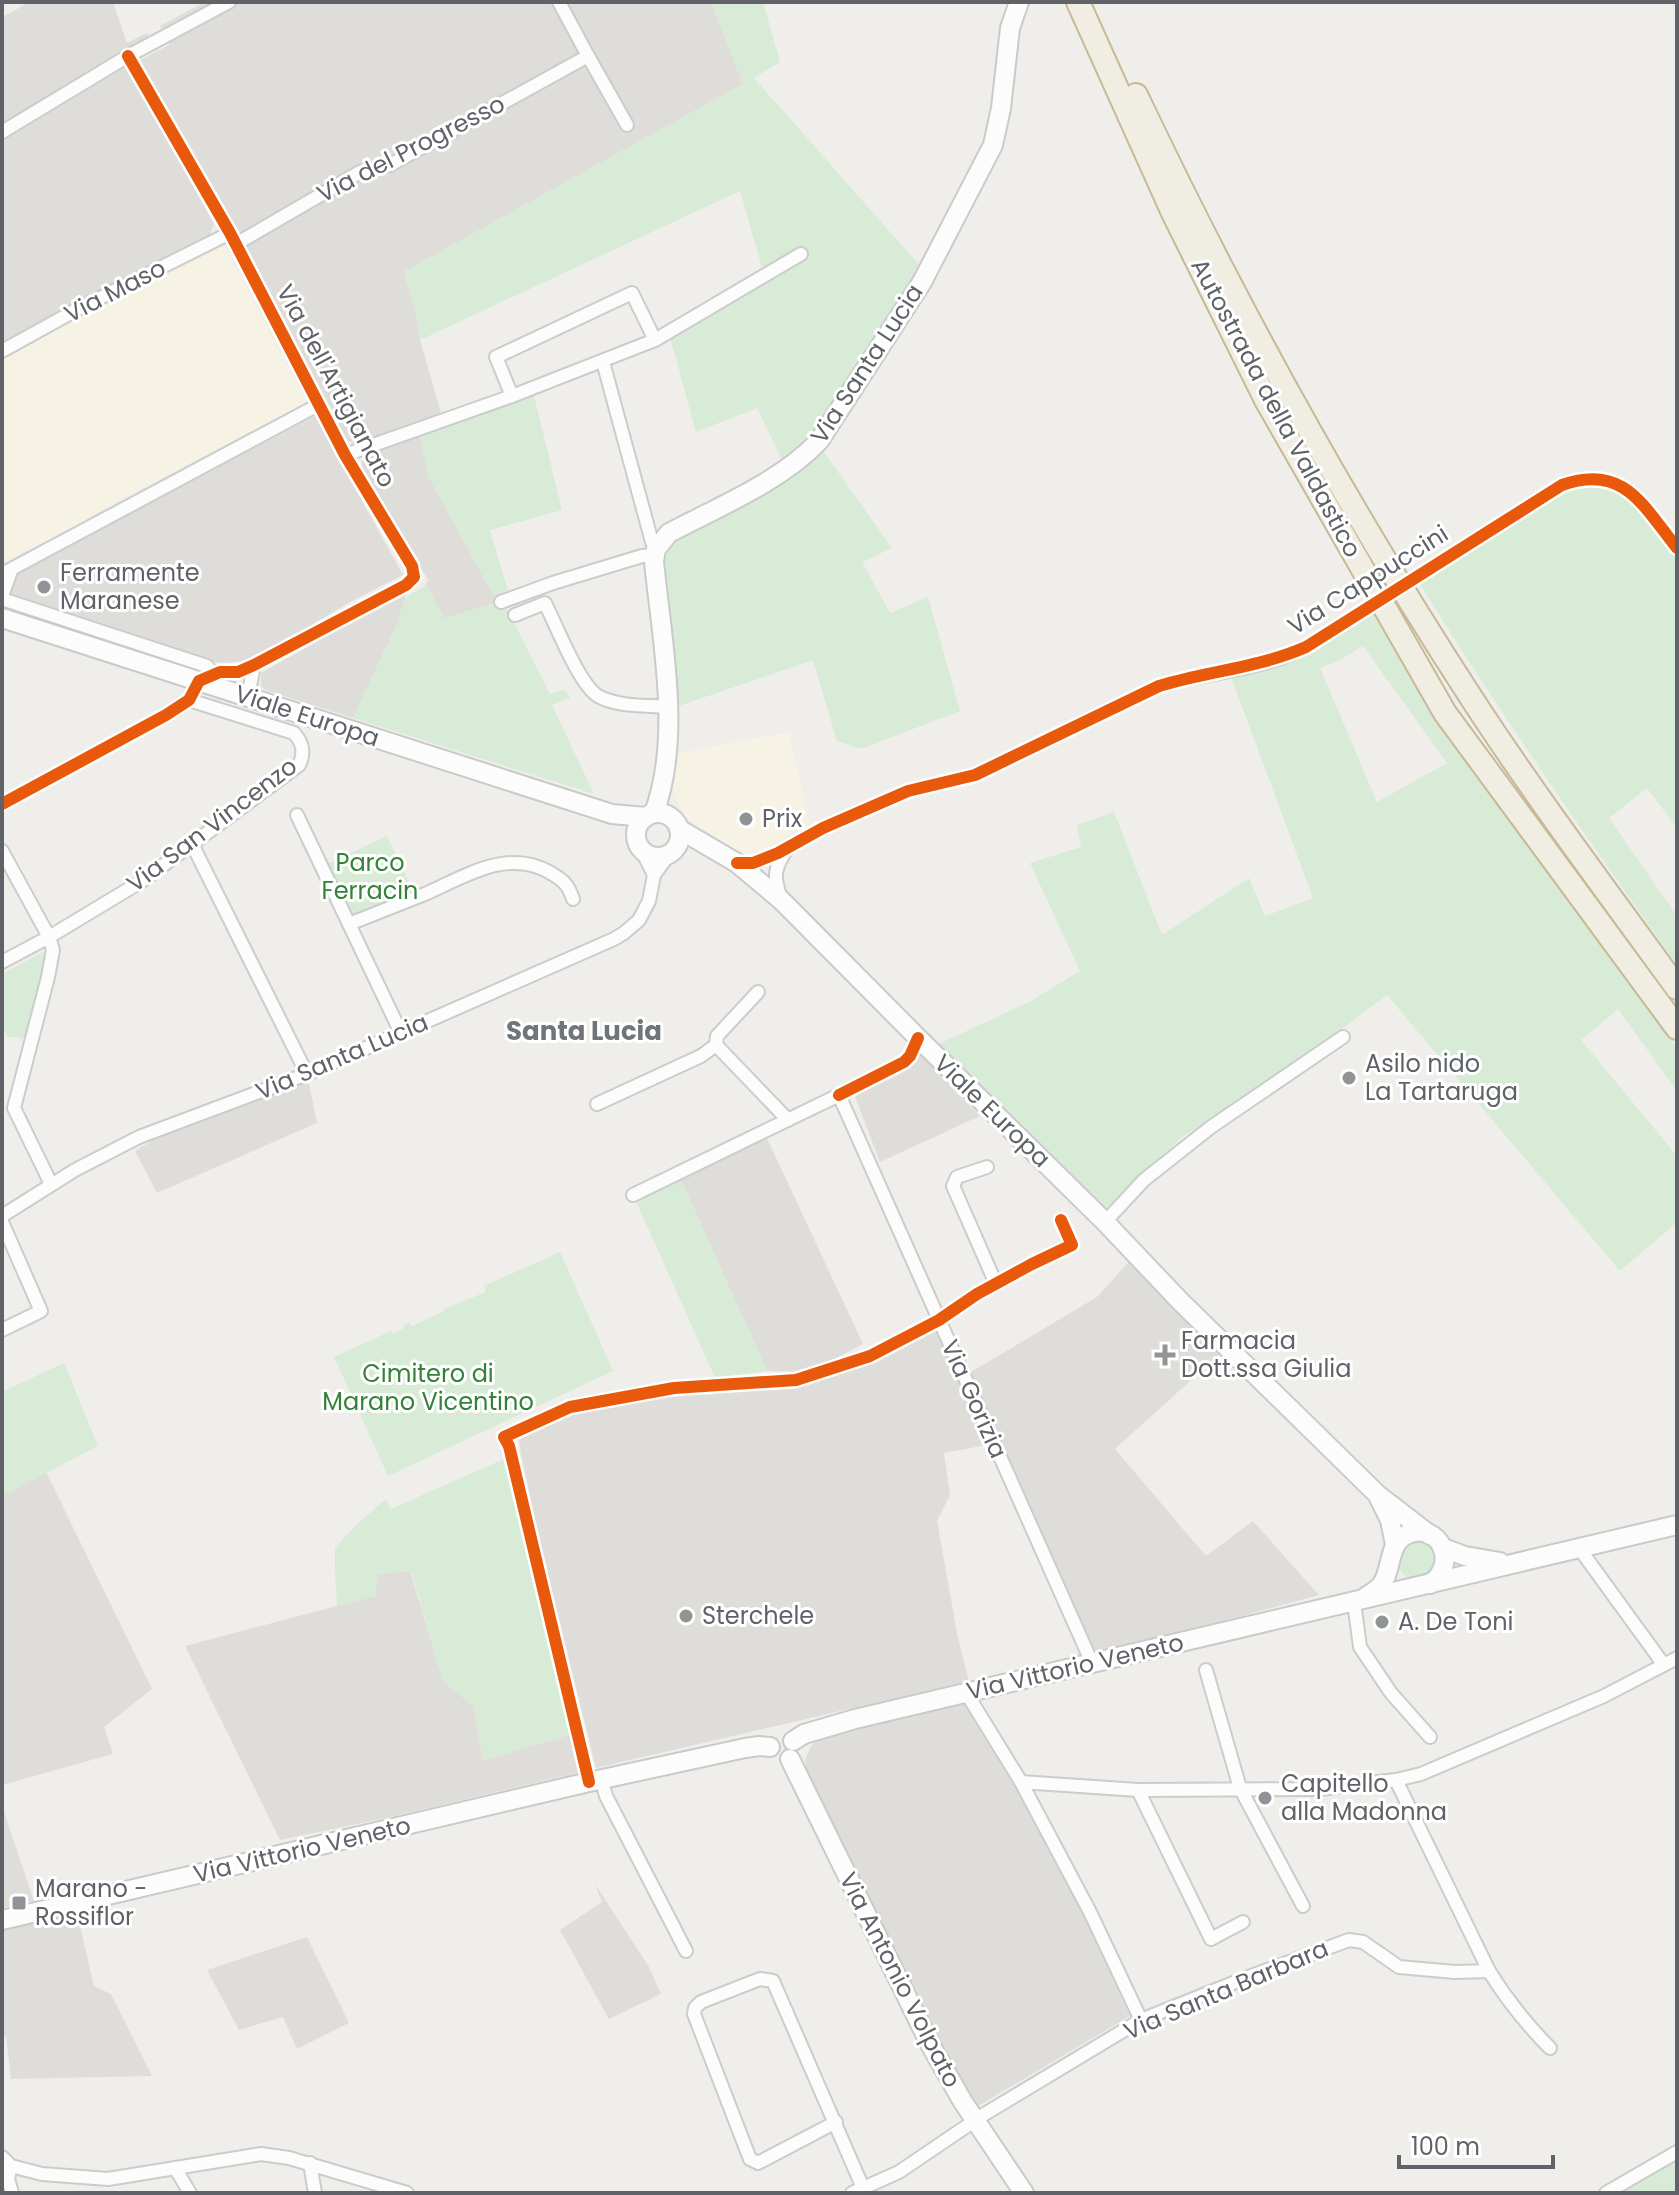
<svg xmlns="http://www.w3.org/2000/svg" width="1679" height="2195" viewBox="0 0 1679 2195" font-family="Poppins,sans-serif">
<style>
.commercial{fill:#f7f3e4}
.industrial{fill:#dfddda}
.green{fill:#d8ebd6;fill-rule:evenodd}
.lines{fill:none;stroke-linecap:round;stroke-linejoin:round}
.street-casing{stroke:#cbcccc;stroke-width:16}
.secondary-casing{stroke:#cacacb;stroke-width:22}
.highway-casing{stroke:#c8b996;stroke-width:26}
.street{stroke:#fdfcfc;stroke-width:12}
.secondary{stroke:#fdfcfc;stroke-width:18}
.highway{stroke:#f0ede3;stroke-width:22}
.street-bridge-casing{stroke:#cbcccc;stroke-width:16;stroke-linecap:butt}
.street-bridge{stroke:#fdfcfc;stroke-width:12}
.cycleway-casing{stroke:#fff;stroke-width:17}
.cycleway{stroke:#e8590c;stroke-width:12}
.poi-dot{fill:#919496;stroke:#fff;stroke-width:3}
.labels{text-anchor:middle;stroke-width:6;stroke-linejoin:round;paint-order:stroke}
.street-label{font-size:24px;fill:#5f6368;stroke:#fff}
.poi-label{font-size:24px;fill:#5f6368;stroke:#fff;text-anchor:start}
.park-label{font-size:24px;fill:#348238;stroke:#fff}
.neighbourhood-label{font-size:26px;font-weight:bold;fill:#70757a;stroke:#fff}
</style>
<rect width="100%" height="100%" fill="#efeeea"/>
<g class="commercial">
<polygon points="223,244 307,402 114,503 79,524 2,563 2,361 87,312"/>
<polygon points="789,732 809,823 786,836 752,861 700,828 684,815 673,792 673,754"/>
</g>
<g class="industrial">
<polygon points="30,2 113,2 127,43 147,33 148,38 120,60 137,85 214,224 209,236 142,273 2,344 2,17"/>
<polygon points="205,2 711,2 743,84 404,272 415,307 420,340 441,413 356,445 347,440 315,383 242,245 140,60 169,45 160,26"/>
<polygon points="315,416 403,575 350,602 269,650 245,661 224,663 207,661 2,605 7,592 19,572"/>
<polygon points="419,433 429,477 497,602 445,619 426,585 428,580 361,466 364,454"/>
<polygon points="407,591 398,622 353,718 265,690 261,686 261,673"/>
<polygon points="920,1055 980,1116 880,1162 853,1091"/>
<polygon points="308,1079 317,1123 157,1193 135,1151 165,1133"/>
<polygon points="766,1136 863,1344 825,1364 798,1372 767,1371 680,1178"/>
<polygon points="1129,1262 1221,1353 1115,1449 1206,1556 1253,1521 1319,1595 1201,1627 1095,1651 971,1372 1097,1297"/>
<polygon points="935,1325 987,1445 944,1453 950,1495 937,1521 958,1638 969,1681 596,1768 541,1547 521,1455 518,1431 609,1401 789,1381"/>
<polygon points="46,1472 152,1689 104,1727 113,1754 2,1785 2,1496"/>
<polygon points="410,1571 444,1683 474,1706 483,1760 572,1734 581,1772 390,1817 280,1840 185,1646 375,1596 376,1574"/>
<polygon points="962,1701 1026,1806 1084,1917 1130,2016 978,2106 941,2043 822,1809 806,1775 805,1760 811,1746 818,1738"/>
<polygon points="2,1806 34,1901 2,1908"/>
<polygon points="595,1884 649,1967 661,1994 609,2019 560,1930 602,1902"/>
<polygon points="76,1909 94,1986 111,1994 152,2076 11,2079 6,2036 2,2037 2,1927"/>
<polygon points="307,1937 349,2023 297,2049 283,2017 239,2030 207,1970"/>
</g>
<g class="green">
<polygon points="711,2 763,2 780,62 754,78 921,267 913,284 855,367 825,419 814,433 784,464 757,408 696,432 670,337 766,281 740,191 420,340 415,307 404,272 743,84"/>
<polygon points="534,396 562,510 490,530 509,594 505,605 550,694 565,689 570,698 552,705 594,794 353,718 398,622 405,598 426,585 445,618 497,602 429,477 419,433"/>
<polygon points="821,448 892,548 862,562 890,613 928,597 960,711 861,749 837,741 813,660 673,708 662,566 670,548 691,529"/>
<path d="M1604,483L1631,499L1677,558V828L1647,788L1609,818L1677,916V965C1587,838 1498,711 1417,579L1552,494L1574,485Z"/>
<path d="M1376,605L1583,914L1677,1048V1091L1618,1009L1581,1040L1677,1156V1222L1620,1271L1387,995L1258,1092L1183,1136L1105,1209L939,1044L1031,1001L1080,971L1030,863L1081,847L1077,825L1114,812L1162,935L1249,878L1265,916L1313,898L1230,674L1258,668ZM1363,646L1447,763L1377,802L1320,668L1338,661Z"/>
<polygon points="387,836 412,889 353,916 327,864"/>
<polygon points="43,952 47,961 26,1038 8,1037 2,1025 2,974"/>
<polygon points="680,1178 767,1371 715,1378 635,1199"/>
<polygon points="560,1252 613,1371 388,1476 334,1357 391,1331 392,1334 404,1328 403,1326 409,1323 412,1326 444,1311 444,1309 486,1292 484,1286"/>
<polygon points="64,1363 98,1446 2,1496 2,1392"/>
<polygon points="506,1458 527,1551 572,1734 483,1760 474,1706 444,1683 411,1571 377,1574 376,1596 337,1606 335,1572 335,1548 356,1525 386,1499 391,1509"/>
<path d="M1415,1537L1436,1546L1435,1573L1411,1580C1399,1573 1397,1566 1397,1553Z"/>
<polygon points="1677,2155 1677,2193 1613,2193"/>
</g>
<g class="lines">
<defs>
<g id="street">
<polyline points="588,56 627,125"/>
<polyline points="2,132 128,56 229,2"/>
<polyline points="236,244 360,172 390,165 588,56 559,2"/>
<polyline points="2,351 78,309 230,233"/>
<polyline points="603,362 652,542 656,549"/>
<polyline points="512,396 496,357 632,293 655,340"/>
<polyline points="345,455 512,396 655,340 801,254"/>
<polyline points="2,574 318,405"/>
<path d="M1413,579L1562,485C1624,463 1643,506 1677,548"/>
<polyline points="2,596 11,571"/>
<polyline points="2,599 207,666 213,675"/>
<polyline points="501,602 553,583 642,556 655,555"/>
<path d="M515,615L545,603C556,625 579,684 598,696C617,707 646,705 667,707"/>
<polyline points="248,697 254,665"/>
<polyline points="2,804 166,715 189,700 199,681 220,672 238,672 254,665 406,585 414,577 412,566 345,455 230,233 128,56"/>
<polyline points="297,815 401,1033"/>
<polyline points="192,844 307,1074"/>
<polyline points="641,849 654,875"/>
<polyline points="2,851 49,937 53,950 48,977 14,1108 51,1184"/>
<path d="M737,863H753L778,853L823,828L908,791L975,775L1159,686C1199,674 1242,672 1281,658C1314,645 1343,624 1373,605"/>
<path d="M781,898C773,877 774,868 787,849"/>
<path d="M349,924C374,914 400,904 425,894C464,877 507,848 549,872C563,880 568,884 573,899"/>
<path d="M2,962L49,937L142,881L299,765C305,753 303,743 294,733L189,700"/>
<polyline points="758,992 717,1036 716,1045 788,1120"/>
<polyline points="839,1095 1092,1663"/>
<polyline points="597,1104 701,1056 716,1045"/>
<polyline points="987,1167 957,1177 953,1186 996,1284"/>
<polyline points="633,1195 839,1095 904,1062 910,1056 918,1038"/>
<polyline points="2,1216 75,1170 139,1137 307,1074 614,939 624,933 639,920 649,901 654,875 670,853"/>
<polyline points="2,1222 41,1311 2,1330"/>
<polyline points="1105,1222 1144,1180 1211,1127 1343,1037"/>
<polyline points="1579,1548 1664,1665"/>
<polyline points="1354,1602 1360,1647 1391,1693 1430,1737"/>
<polyline points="1206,1670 1240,1788 1303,1906"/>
<polyline points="968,1691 970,1699 1021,1782 1138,1790 1320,1789 1396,1780 1421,1774 1604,1696 1677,1658"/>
<polyline points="601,1779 606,1796 686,1951"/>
<polyline points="1396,1780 1489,1971"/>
<polyline points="589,1782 509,1446 504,1437 570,1407 674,1388 796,1380 870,1356 939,1320 977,1294 1032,1264 1072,1245 1061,1220"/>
<polyline points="1021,1782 1090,1912 1141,2020"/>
<polyline points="1138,1790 1211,1939 1243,1922"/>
<polyline points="836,2122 758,2163 750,2159 694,2014 695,2008 701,2002 760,1979 773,1981 863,2188"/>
<polyline points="2,2157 11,2166 42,2174 108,2179 261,2154 289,2158 407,2193"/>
<polyline points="310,2163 315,2193"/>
<polyline points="11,2166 8,2179 12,2193"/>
<polyline points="175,2168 190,2193"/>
<path d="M852,2193L899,2172L983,2115L1141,2020L1243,1979L1349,1940L1363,1942L1399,1967L1455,1972L1489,1971C1507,2000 1526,2024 1550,2048"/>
<polyline points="1606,2193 1677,2152"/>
</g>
<g id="secondary">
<polyline points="2,618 612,814 646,817"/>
<path d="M654,813C682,737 662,642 654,562L656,549L669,533C720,506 780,482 819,441L922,282L993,145L1001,108L1010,28L1019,2"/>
<circle cx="658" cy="835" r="22"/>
<polyline points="679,829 737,863 781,900 918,1038 1105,1222 1180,1301 1378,1495 1430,1535"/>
<polyline points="1379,1498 1390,1520 1395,1545"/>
<polyline points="1443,1548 1465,1556 1500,1562"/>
<path d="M1367,1596C1372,1593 1378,1589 1382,1584C1393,1568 1387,1543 1408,1534C1439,1521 1460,1564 1430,1584"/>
<polyline points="793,1741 804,1734 855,1719 1677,1525"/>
<polyline points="790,1759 931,2046 963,2102 1024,2193"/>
<polyline points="2,1920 589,1782 745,1748 759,1746 770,1747"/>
</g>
<g id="highway">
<polyline points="1078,2 1173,213 1266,400 1445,713 1677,1028"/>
<path d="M1136,95C1235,304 1347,507 1474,702C1538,800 1609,894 1677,988"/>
</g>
</defs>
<use href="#street" class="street-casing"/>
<use href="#secondary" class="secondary-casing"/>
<use href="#highway" class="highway-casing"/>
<use href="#street" class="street"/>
<use href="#secondary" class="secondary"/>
<use href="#highway" class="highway"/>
<defs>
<polyline id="street-bridge" points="1373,605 1413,579"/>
</defs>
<use href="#street-bridge" class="street-bridge-casing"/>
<use href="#street-bridge" class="street-bridge"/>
<defs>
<g id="cycleway">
<polyline points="2,804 166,715 189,700 199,681 220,672 238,672 254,665 406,585 414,577 412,566 345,455 230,233 128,56"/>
<path d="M737,863H753L778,853L823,828L908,791L975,775L1159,686C1208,671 1258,668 1306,647L1562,485C1624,463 1643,506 1677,548"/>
<polyline points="839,1095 904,1062 910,1056 918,1038"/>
<polyline points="589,1782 509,1446 504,1437 570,1407 674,1388 796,1380 870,1356 939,1320 977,1294 1032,1264 1072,1245 1061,1220"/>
</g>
</defs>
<use href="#cycleway" class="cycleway-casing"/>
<use href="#cycleway" class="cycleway"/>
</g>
<g class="poi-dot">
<circle cx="44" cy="587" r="8"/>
<circle cx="746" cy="819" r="8"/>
<circle cx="1349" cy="1078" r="8"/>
<path d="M1161 1343h8v8h8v8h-8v8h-8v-8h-8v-8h8z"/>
<circle cx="686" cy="1616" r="8"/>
<circle cx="1382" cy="1622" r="8"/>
<circle cx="1265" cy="1798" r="8"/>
<rect x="11" y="1895" width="16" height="16" rx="4"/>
</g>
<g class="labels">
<g class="street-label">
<text transform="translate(411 149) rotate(-27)" y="8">Via del Progresso</text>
<text transform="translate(115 291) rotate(-27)" y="8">Via Maso</text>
<text transform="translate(867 364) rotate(-57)" y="8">Via Santa Lucia</text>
<text transform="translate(336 386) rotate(62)" y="8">Via dell'Artigianato</text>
<text transform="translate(1276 408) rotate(62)" y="8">Autostrada della Valdastico</text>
<text transform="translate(1368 580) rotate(-32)" y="8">Via Cappuccini</text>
<text transform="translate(307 716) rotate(18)" y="8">Viale Europa</text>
<text transform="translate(212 825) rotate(-37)" y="8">Via San Vincenzo</text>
<text transform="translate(342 1057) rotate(-23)" y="8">Via Santa Lucia</text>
<text transform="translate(992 1111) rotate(44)" y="8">Viale Europa</text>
<text transform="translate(974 1399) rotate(66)" y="8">Via Gorizia</text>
<text transform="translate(1075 1667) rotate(-13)" y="8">Via Vittorio Veneto</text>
<text transform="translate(302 1850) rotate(-13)" y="8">Via Vittorio Veneto</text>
<text transform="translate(900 1980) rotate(63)" y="8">Via Antonio Volpato</text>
<text transform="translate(1226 1990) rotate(-23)" y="8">Via Santa Barbara</text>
</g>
<g class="poi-label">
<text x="60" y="581">Ferramente<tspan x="60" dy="28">Maranese</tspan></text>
<text x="762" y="827">Prix</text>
<text x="1365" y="1072">Asilo nido<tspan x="1365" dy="28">La Tartaruga</tspan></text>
<text x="1181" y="1349">Farmacia<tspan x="1181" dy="28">Dott.ssa Giulia</tspan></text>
<text x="702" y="1624">Sterchele</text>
<text x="1398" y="1630">A. De Toni</text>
<text x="1281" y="1792">Capitello<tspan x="1281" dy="28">alla Madonna</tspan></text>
<text x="35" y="1897">Marano -<tspan x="35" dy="28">Rossiflor</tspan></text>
</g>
<g class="park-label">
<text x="370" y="871">Parco<tspan x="370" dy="28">Ferracin</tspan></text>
<text x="428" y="1382">Cimitero di<tspan x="428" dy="28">Marano Vicentino</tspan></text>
</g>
<g class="neighbourhood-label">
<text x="584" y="1040">Santa Lucia</text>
</g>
</g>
<rect width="1679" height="2195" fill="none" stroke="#5f6368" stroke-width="8"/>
<path d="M1399 2155v12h154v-12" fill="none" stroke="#5f6368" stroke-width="4"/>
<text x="1411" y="2155" font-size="24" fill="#5f6368" stroke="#ffffff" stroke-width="6" paint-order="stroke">100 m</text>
</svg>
